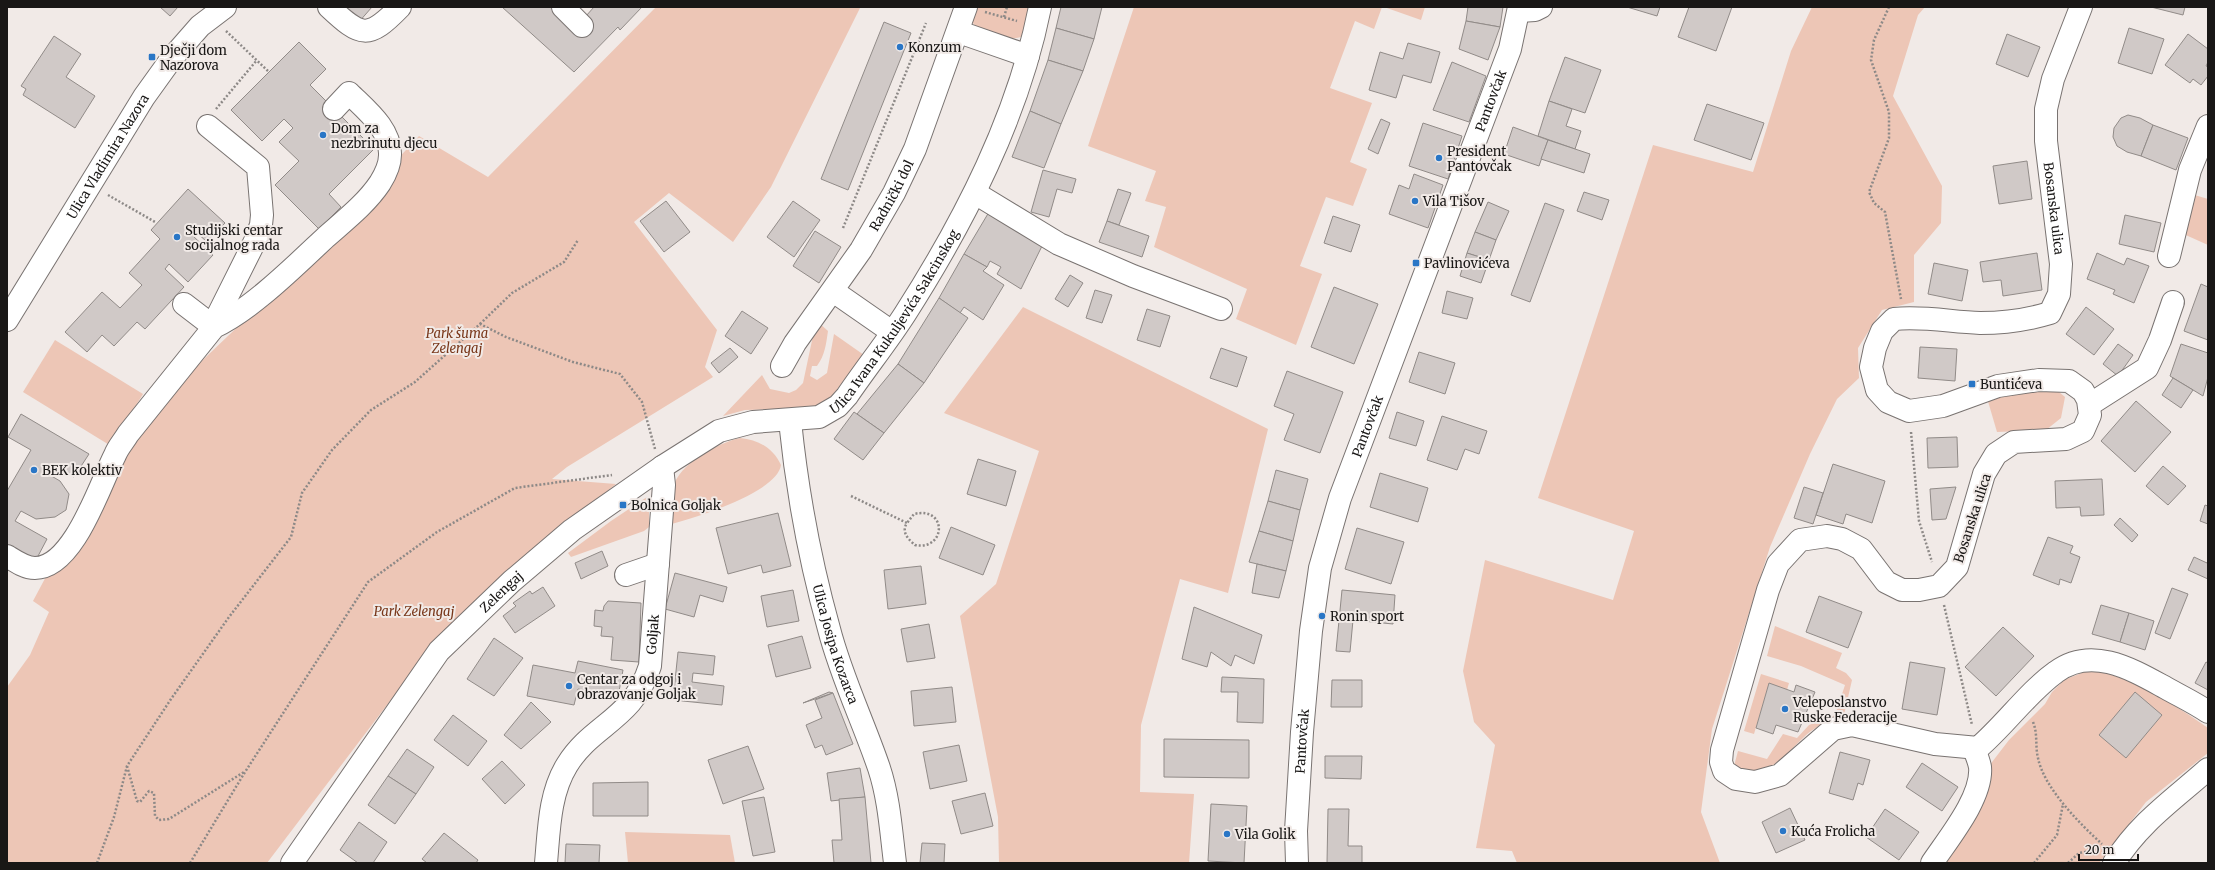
<svg xmlns="http://www.w3.org/2000/svg" width="2215" height="870" viewBox="0 0 2215 870" font-family="Merriweather,serif">
<style>
.green{fill:#edc6b6}
.building{fill:#d0c9c7;stroke:#918b88}
.lines{fill:none;stroke-linecap:round;stroke-linejoin:round}
.minor-casing{stroke:#797371;stroke-width:24}
.major-casing{stroke:#797371;stroke-width:24}
.path{stroke:#8d8987;stroke-width:2.5;stroke-dasharray:2 2;stroke-linecap:butt}
.minor{stroke:#fff;stroke-width:22}
.major{stroke:#fff;stroke-width:22}
.poi-dot{fill:#2976c6;stroke:#f1eae7;stroke-width:1.5}
.labels{text-anchor:middle;stroke-width:4;stroke-linejoin:round;paint-order:stroke}
.poi-label{font-size:13px;fill:#191716;stroke:#f1eae7;text-anchor:start}
.street-label{font-size:13px;fill:#191716;stroke:#f1eae7}
.park-label{font-size:13px;font-style:italic;fill:#79371a;stroke:#f1eae7}
</style>
<rect width="100%" height="100%" fill="#f1eae7"/>
<g class="green">
<polygon points="656,7 860,8 771,187 733,242 669,193 634,222 717,330 705,367 713,377 567,467 552,479 616,484 506,573 431,647 267,863 7,863 7,687 30,655 49,612 33,601 119,440 272,294 419,136 488,177"/>
<path d="M971,7H1030L1023,36C1009,43 973,34 970,16C970,14 971,10 971,7Z"/>
<polygon points="1134,7 1382,7 1374,29 1355,21 1330,88 1372,103 1350,162 1367,169 1353,206 1326,197 1300,266 1322,274 1296,345 1236,319 1247,289 1154,247 1166,207 1145,201 1156,171 1088,146"/>
<polygon points="1384,7 1425,7 1421,20"/>
<polygon points="1812,7 1925,7 1918,15 1893,96 1942,186 1941,223 1914,255 1914,302 1882,310 1858,348 1859,378 1837,399 1810,454 1770,547 1712,729 1701,812 1720,863 1517,863 1512,851 1476,848 1495,745 1474,722 1463,671 1485,560 1613,600 1634,531 1538,498 1653,145 1753,172 1791,51"/>
<polygon points="2188,193 2208,199 2208,245 2179,232"/>
<polygon points="1023,307 1268,429 1228,593 1180,579 1141,725 1140,792 1194,794 1189,863 999,863 998,817 960,616 996,584 1039,451 944,413"/>
<path d="M819,323L828,331C826,344 825,355 817,366H812L810,376L817,380L827,373L834,334L864,355L831,397L822,404L808,408L745,410L723,416L762,375L770,389L789,393L796,390L803,383L814,331Z"/>
<polygon points="55,340 143,394 111,446 23,392"/>
<polygon points="2053,387 2065,397 2061,418 2046,430 1997,432 1987,398"/>
<path d="M740,438C759,440 773,448 781,465C777,493 694,518 668,525C670,513 670,500 673,488C678,464 718,443 740,438Z"/>
<polygon points="647,497 649,499 649,527 644,531 571,557 568,553 611,521"/>
<path d="M1775,626L1842,653L1836,668L1846,673L1852,680L1844,715C1833,719 1821,724 1811,731C1787,750 1770,784 1734,766L1738,751L1767,759L1783,734L1797,738L1809,725L1835,715L1845,685L1801,666L1767,656Z"/>
<path d="M2095,671C2132,677 2177,706 2208,728V753L2146,802L2099,863H1943L1989,766L2009,740L2045,704L2052,692L2064,680L2084,672Z"/>
<polygon points="1761,674 1789,683 1787,690 1769,684 1754,734 1744,731"/>
<polygon points="625,832 730,835 735,863 628,863"/>
</g>
<g class="building">
<polygon points="160,7 178,7 170,16"/>
<polygon points="342,7 372,7 358,23"/>
<polygon points="502,7 552,7 581,35 593,22 586,16 594,7 642,7 620,30 618,27 574,72"/>
<polygon points="1061,7 1102,7 1094,39 1056,28"/>
<polygon points="1468,7 1503,7 1500,27 1466,21"/>
<polygon points="1627,7 1660,7 1657,16"/>
<polygon points="1689,7 1732,7 1716,51 1678,37"/>
<polygon points="2151,7 2185,7 2183,15"/>
<polygon points="1466,21 1500,27 1488,60 1459,49"/>
<polygon points="884,22 911,33 848,190 821,179"/>
<polygon points="1056,28 1094,39 1083,71 1048,60"/>
<polygon points="2129,28 2164,39 2152,74 2118,63"/>
<polygon points="2007,34 2040,47 2028,77 1996,64"/>
<polygon points="2188,34 2208,49 2208,62 2206,66 2208,67 2208,76 2201,85 2193,79 2190,83 2165,65"/>
<polygon points="54,36 81,54 66,77 95,96 75,128 23,95 26,89 21,86"/>
<polygon points="299,42 326,69 310,85 374,149 329,194 341,207 319,229 275,185 299,161 279,142 293,128 284,119 262,141 231,110"/>
<polygon points="1408,43 1440,52 1431,83 1403,75 1396,98 1369,90 1380,52 1403,59"/>
<polygon points="1565,57 1601,70 1585,113 1549,101"/>
<polygon points="1048,60 1083,71 1061,124 1030,111"/>
<polygon points="1452,62 1486,76 1469,122 1433,110"/>
<polygon points="1549,101 1572,109 1566,126 1581,131 1575,149 1538,136"/>
<polygon points="1707,104 1764,123 1751,160 1694,140"/>
<polygon points="1030,111 1061,124 1044,168 1012,157"/>
<polygon points="2128,115 2140,118 2153,125 2141,156 2127,152 2117,146 2113,137 2114,128 2121,118"/>
<polygon points="1381,119 1390,123 1378,154 1368,149"/>
<polygon points="1423,123 1462,136 1448,179 1409,166"/>
<polygon points="2153,125 2188,138 2176,170 2141,156"/>
<polygon points="1513,127 1548,140 1539,166 1504,154"/>
<polygon points="1548,140 1590,154 1584,173 1541,159"/>
<polygon points="2027,161 2032,199 1999,204 1993,166"/>
<polygon points="1043,170 1076,179 1072,193 1057,189 1049,217 1031,212"/>
<polygon points="1414,174 1443,185 1428,228 1389,214 1399,185 1409,189"/>
<polygon points="188,189 225,223 207,242 195,231 192,235 213,255 188,282 169,264 165,269 184,287 145,329 137,322 114,346 102,335 87,352 65,332 102,292 120,308 142,285 129,273 160,239 151,230"/>
<polygon points="1118,189 1131,193 1119,225 1107,221"/>
<polygon points="1584,192 1609,200 1602,220 1577,211"/>
<polygon points="666,201 690,232 664,252 640,221"/>
<polygon points="793,201 820,220 794,257 767,237"/>
<polygon points="1488,202 1509,211 1496,240 1475,232"/>
<polygon points="1545,203 1564,210 1530,302 1511,295"/>
<polygon points="989,212 1042,246 1021,289 997,274 1001,267 990,261 987,267 964,254"/>
<polygon points="2125,215 2161,223 2154,252 2119,244"/>
<polygon points="1333,216 1360,225 1351,252 1324,243"/>
<polygon points="1107,221 1149,236 1142,257 1099,242"/>
<polygon points="815,231 841,247 819,283 793,266"/>
<polygon points="1475,232 1496,240 1489,260 1467,253"/>
<polygon points="1467,253 1489,260 1481,283 1460,276"/>
<polygon points="2037,253 2042,290 2003,296 2001,280 1983,282 1980,262"/>
<polygon points="2097,253 2124,265 2127,258 2149,266 2134,303 2113,294 2115,290 2087,279"/>
<polygon points="964,254 987,267 983,271 1004,285 983,320 964,307 960,313 939,298"/>
<polygon points="1934,263 1968,270 1962,301 1928,294"/>
<polygon points="1070,275 1083,283 1068,307 1055,299"/>
<polygon points="2201,284 2208,287 2208,340 2184,331"/>
<polygon points="1334,287 1378,304 1354,364 1311,347"/>
<polygon points="1095,290 1112,295 1102,323 1086,318"/>
<polygon points="1447,291 1473,298 1467,319 1442,313"/>
<polygon points="939,298 968,318 924,383 898,364"/>
<polygon points="2086,307 2114,329 2094,355 2066,334"/>
<polygon points="1147,309 1170,316 1160,347 1137,340"/>
<polygon points="742,311 768,328 751,354 725,336"/>
<polygon points="2118,344 2133,355 2118,376 2103,364"/>
<polygon points="2181,344 2208,353 2208,377 2203,396 2170,376"/>
<polygon points="1920,347 1957,349 1955,381 1918,378"/>
<polygon points="730,348 738,357 719,373 711,363"/>
<polygon points="1221,348 1247,357 1237,387 1210,378"/>
<polygon points="1419,352 1455,363 1445,394 1409,382"/>
<polygon points="898,364 924,383 884,433 857,414"/>
<polygon points="1287,371 1343,392 1320,453 1284,440 1294,414 1274,406"/>
<polygon points="2173,378 2193,390 2181,408 2162,395"/>
<polygon points="2136,401 2171,432 2135,472 2101,441"/>
<polygon points="854,412 884,433 863,460 834,439"/>
<polygon points="1397,412 1424,421 1416,446 1389,438"/>
<polygon points="21,414 89,454 74,477 53,465 48,474 60,481 69,494 66,510 55,517 36,519 21,511 15,521 47,539 37,558 26,559 7,548 7,491 31,450 8,437"/>
<polygon points="1442,416 1487,431 1479,454 1465,449 1457,470 1427,460"/>
<polygon points="1957,437 1958,467 1928,468 1927,438"/>
<polygon points="978,459 1016,471 1006,506 967,494"/>
<polygon points="1833,464 1885,481 1872,523 1846,514 1843,524 1816,515"/>
<polygon points="2163,466 2186,486 2168,505 2146,486"/>
<polygon points="1276,470 1308,479 1300,510 1268,501"/>
<polygon points="1380,473 1428,488 1418,522 1370,507"/>
<polygon points="2102,479 2104,515 2081,516 2080,507 2056,508 2055,481"/>
<polygon points="1804,487 1823,493 1813,524 1794,518"/>
<polygon points="1956,487 1946,519 1932,520 1930,489"/>
<polygon points="1268,501 1300,510 1293,541 1259,531"/>
<polygon points="2205,505 2208,506 2208,524 2200,521"/>
<polygon points="778,513 791,566 763,573 761,565 728,574 716,528"/>
<polygon points="2120,518 2138,535 2132,542 2114,525"/>
<polygon points="951,527 995,545 983,575 939,558"/>
<polygon points="1357,528 1404,542 1391,584 1345,569"/>
<polygon points="1259,531 1293,541 1286,571 1249,562"/>
<polygon points="2048,537 2073,546 2070,553 2080,557 2071,583 2060,579 2059,585 2033,575"/>
<polygon points="602,551 608,566 581,579 575,563"/>
<polygon points="2194,557 2207,563 2208,560 2208,579 2188,570"/>
<polygon points="1257,564 1286,571 1279,598 1252,593"/>
<polygon points="921,566 926,604 888,609 884,570"/>
<polygon points="675,573 727,587 723,602 700,595 694,617 665,609"/>
<polygon points="543,587 555,606 515,633 503,616 516,606 513,603 530,591 532,594"/>
<polygon points="2172,588 2188,594 2170,639 2155,633"/>
<polygon points="793,590 799,621 767,627 761,596"/>
<polygon points="1342,590 1395,595 1393,624 1353,620 1350,652 1336,651"/>
<polygon points="1819,596 1862,612 1848,648 1806,632"/>
<polygon points="608,601 641,603 639,662 611,660 613,637 601,636 602,627 594,626 595,610 603,611 604,606"/>
<polygon points="2101,605 2129,613 2120,642 2092,634"/>
<polygon points="1194,607 1262,635 1254,664 1235,655 1231,666 1211,652 1207,667 1182,659"/>
<polygon points="2129,613 2154,621 2145,650 2120,642"/>
<polygon points="929,624 935,658 907,662 901,629"/>
<polygon points="2003,627 2034,656 1996,696 1965,667"/>
<polygon points="802,636 811,668 776,677 768,645"/>
<polygon points="494,638 523,658 494,696 467,679"/>
<polygon points="678,652 715,656 713,675 693,673 692,682 724,686 722,705 673,700"/>
<polygon points="578,661 623,670 618,697 578,689 574,705 527,696 533,665 575,673"/>
<polygon points="1910,662 1945,668 1937,715 1902,709"/>
<polygon points="2206,662 2208,663 2208,690 2195,683"/>
<polygon points="1222,677 1264,679 1263,723 1237,722 1238,692 1221,692"/>
<polygon points="1332,680 1362,680 1362,707 1331,707"/>
<polygon points="1769,683 1794,692 1796,685 1815,692 1798,732 1776,725 1773,734 1756,728"/>
<polygon points="952,687 956,722 914,726 911,691"/>
<polygon points="829,692 833,693 803,703"/>
<polygon points="2135,692 2162,715 2126,758 2099,735"/>
<polygon points="833,693 853,744 826,755 822,745 815,748 806,725 822,718 815,700"/>
<polygon points="531,702 551,722 521,749 504,735"/>
<polygon points="453,715 487,741 468,766 434,740"/>
<polygon points="1164,739 1249,740 1249,778 1164,777"/>
<polygon points="959,745 967,781 930,789 923,752"/>
<polygon points="748,746 764,789 723,804 708,760"/>
<polygon points="407,749 434,767 416,794 388,776"/>
<polygon points="1840,752 1870,760 1863,785 1858,783 1853,800 1829,793"/>
<polygon points="1325,756 1362,756 1361,779 1325,778"/>
<polygon points="502,761 525,785 505,804 482,779"/>
<polygon points="1922,763 1958,787 1942,811 1906,787"/>
<polygon points="860,768 865,797 831,801 827,773"/>
<polygon points="388,776 416,794 395,824 368,805"/>
<polygon points="648,782 648,816 593,816 593,783"/>
<polygon points="985,793 993,826 961,834 952,801"/>
<polygon points="764,797 775,852 753,856 742,801"/>
<polygon points="865,797 871,863 834,863 832,840 842,840 839,799"/>
<polygon points="1211,804 1247,806 1244,863 1208,861"/>
<polygon points="1790,808 1805,840 1776,853 1762,822"/>
<polygon points="1328,809 1349,809 1348,846 1362,846 1362,863 1327,863"/>
<polygon points="1885,809 1919,832 1899,860 1866,837"/>
<polygon points="359,822 387,842 373,863 358,863 340,850"/>
<polygon points="444,833 478,860 476,863 427,863 422,859"/>
<polygon points="922,843 945,844 944,863 920,863"/>
<polygon points="566,844 600,845 599,863 565,863"/>
</g>
<g class="lines">
<defs>
<g id="minor">
<path d="M329,7C361,37 368,40 400,7"/>
<polyline points="563,7 582,26"/>
<path id="s1" d="M2081,7L2053,79L2046,109V141L2061,264L2059,294L2050,313C2027,320 2004,323 1980,323C1951,322 1924,316 1894,319L1882,331L1875,348L1871,367L1877,390L1888,402L1909,411L1943,406L1998,386L2039,380L2069,381L2083,391L2088,400L2090,415L2083,431L2066,439L2014,442L1996,454L1984,474L1957,567L1939,586L1919,590H1902L1886,582L1861,549L1842,539L1827,536L1800,540L1778,564L1768,590L1722,750L1721,762L1724,771L1736,779L1755,782L1780,775L1833,729L1852,725L1935,744L1978,748C2005,725 2028,692 2056,672C2092,645 2133,670 2166,688C2180,696 2195,703 2208,712"/>
<polyline points="1519,11 1535,10 1541,7"/>
<polyline points="959,32 1028,56"/>
<polyline points="975,193 1059,244 1133,276 1221,309"/>
<polyline points="2169,256 2190,170 2208,126"/>
<polyline points="833,291 892,332"/>
<polyline points="184,304 214,327 218,315 255,241 261,225 262,215 258,167 208,126"/>
<path id="s2" d="M7,320L144,97L172,58L200,26L225,7"/>
<path id="s3" d="M782,366L795,343L861,250L894,193L915,149L966,7"/>
<polyline points="2089,405 2147,368 2160,340 2173,302"/>
<path id="s4" d="M790,421C797,490 810,561 829,629C841,676 863,721 879,768C889,798 891,831 895,863"/>
<path d="M7,556C15,561 25,568 35,568C74,568 100,484 115,455C118,447 124,441 128,434L214,327C252,309 295,266 326,237C344,221 366,204 380,183C385,175 390,165 390,155C391,129 366,110 349,93L334,109"/>
<polyline points="626,575 658,564"/>
<path id="s5" d="M292,863L439,651L512,581L572,530L662,467L719,431L753,422L819,417L838,406L847,396C866,368 887,342 905,314C965,220 1018,117 1040,7"/>
<path id="s6" d="M546,863C549,831 549,794 567,765C592,724 633,720 650,666L664,485L662,467"/>
<path d="M1932,863C1948,839 1983,797 1980,767C1979,761 1976,754 1974,749"/>
<path d="M2114,863C2140,822 2173,800 2208,769"/>
</g>
<g id="major">
<path id="s7" d="M1297,863L1296,831L1302,732L1311,631L1320,568L1340,498L1510,49L1519,7"/>
</g>
</defs>
<use href="#minor" class="minor-casing"/>
<use href="#major" class="major-casing"/>
<g class="path">
<polyline points="1889,7 1874,40 1871,60 1889,112 1889,138 1869,192 1874,203 1885,212 1901,299"/>
<polyline points="985,12 1017,21"/>
<polyline points="1004,17 1007,7"/>
<polyline points="226,31 269,72"/>
<polyline points="216,109 257,60"/>
<polyline points="108,195 155,222"/>
<polyline points="843,228 926,23"/>
<polyline points="480,324 512,293 564,262 578,240"/>
<polyline points="1911,432 1919,521 1932,562"/>
<path d="M851,496L907,523C901,532 908,539 915,545C946,551 948,506 914,514L907,523"/>
<polyline points="1944,605 1972,725"/>
<path d="M2033,722C2038,734 2035,746 2038,758C2044,788 2080,824 2102,844"/>
<polyline points="127,766 137,801 140,802 149,791 154,793 155,816 159,820 169,819 244,772"/>
<polyline points="97,863 114,817 127,766 171,699 229,617 291,537 302,493 332,450 371,410 415,382 480,324 506,337 573,362 620,374 642,402 655,449"/>
<polyline points="190,863 245,772 368,582 437,532 515,488 612,475"/>
<polyline points="2034,863 2057,835 2063,804"/>
<polyline points="2068,863 2079,853 2097,850"/>
</g>
<use href="#minor" class="minor"/>
<use href="#major" class="major"/>
</g>
<g class="poi-dot">
<circle cx="900" cy="47" r="4"/>
<rect x="148" y="53" width="8" height="8" rx="2"/>
<circle cx="323" cy="135" r="4"/>
<circle cx="1439" cy="158" r="4"/>
<circle cx="1415" cy="201" r="4"/>
<circle cx="177" cy="237" r="4"/>
<rect x="1412" y="259" width="8" height="8" rx="2"/>
<rect x="1968" y="380" width="8" height="8" rx="2"/>
<circle cx="34" cy="470" r="4"/>
<rect x="619" y="501" width="8" height="8" rx="2"/>
<circle cx="1322" cy="616" r="4"/>
<circle cx="569" cy="686" r="4"/>
<circle cx="1785" cy="709" r="4"/>
<circle cx="1783" cy="831" r="4"/>
<circle cx="1227" cy="834" r="4"/>
</g>
<g class="labels">
<g class="poi-label">
<text x="908" y="52">Konzum</text>
<text x="160" y="55">Dječji dom<tspan x="160" dy="15">Nazorova</tspan></text>
<text x="331" y="133">Dom za<tspan x="331" dy="15">nezbrinutu djecu</tspan></text>
<text x="1447" y="156">President<tspan x="1447" dy="15">Pantovčak</tspan></text>
<text x="1423" y="206">Vila Tišov</text>
<text x="185" y="235">Studijski centar<tspan x="185" dy="15">socijalnog rada</tspan></text>
<text x="1424" y="268">Pavlinovićeva</text>
<text x="1980" y="389">Buntićeva</text>
<text x="42" y="475">BEK kolektiv</text>
<text x="631" y="510">Bolnica Goljak</text>
<text x="1330" y="621">Ronin sport</text>
<text x="577" y="684">Centar za odgoj i<tspan x="577" dy="15">obrazovanje Goljak</tspan></text>
<text x="1793" y="707">Veleposlanstvo<tspan x="1793" dy="15">Ruske Federacije</tspan></text>
<text x="1791" y="836">Kuća Frolicha</text>
<text x="1235" y="839">Vila Golik</text>
</g>
<g class="street-label">
<text dy="5" stroke="none"><textPath href="#s7" startOffset="794">Pantovčak</textPath></text>
<text dy="5" stroke="none"><textPath href="#s2" startOffset="192">Ulica Vladimira Nazora</textPath></text>
<text dy="5" stroke="none"><textPath href="#s3" startOffset="203">Radnički dol</textPath></text>
<text dy="5" stroke="none"><textPath href="#s1" startOffset="208">Bosanska ulica</textPath></text>
<text dy="5" stroke="none"><textPath href="#s5" startOffset="840">Ulica Ivana Kukuljevića Sakcinskog</textPath></text>
<text dy="5" stroke="none"><textPath href="#s7" startOffset="446">Pantovčak</textPath></text>
<text transform="translate(1972 518) rotate(-72)" y="5">Bosanska ulica</text>
<text dy="5" stroke="none"><textPath href="#s5" startOffset="344">Zelengaj</textPath></text>
<text dy="5" stroke="none"><textPath href="#s6" startOffset="264">Goljak</textPath></text>
<text dy="5" stroke="none"><textPath href="#s4" startOffset="228">Ulica Josipa Kozarca</textPath></text>
<text dy="5" stroke="none"><textPath href="#s7" startOffset="122">Pantovčak</textPath></text>
</g>
<g class="park-label">
<text x="457" y="338">Park šuma<tspan x="457" dy="15">Zelengaj</tspan></text>
<text x="414" y="616">Park Zelengaj</text>
</g>
</g>
<rect width="2215" height="870" fill="none" stroke="#191716" stroke-width="16"/>
<path d="M2079 854v6h59v-6" fill="none" stroke="#191716" stroke-width="2"/>
<text x="2085" y="854" font-size="12" fill="#191716" stroke="#f1eae7" stroke-width="3" paint-order="stroke">20 m</text>
</svg>
